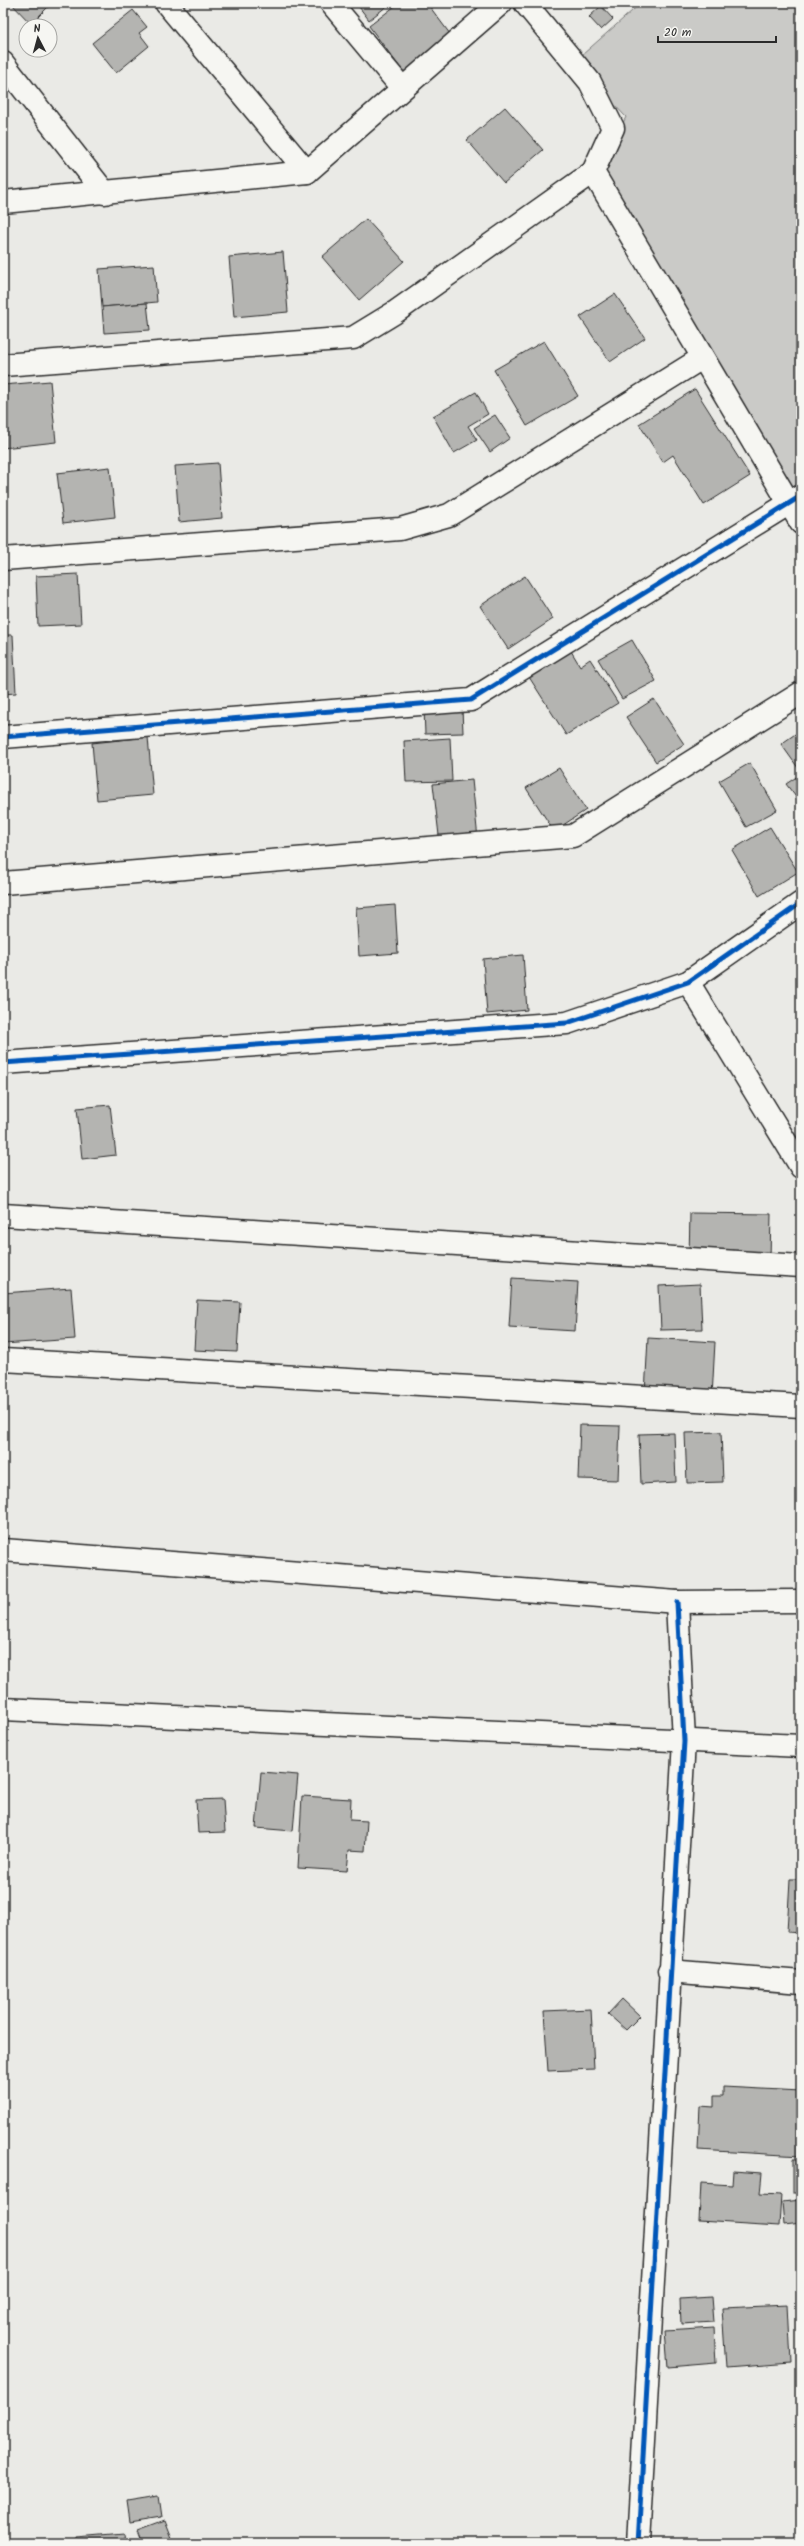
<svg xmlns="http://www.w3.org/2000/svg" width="804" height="2546" viewBox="0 0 804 2546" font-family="Kalam,sans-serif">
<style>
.green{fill:#cacac7;stroke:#7a7a79}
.building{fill:#b4b4b1;stroke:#2b2b2b}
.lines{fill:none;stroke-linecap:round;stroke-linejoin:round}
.minor-casing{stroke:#2b2b2b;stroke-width:25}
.minor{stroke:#f6f6f2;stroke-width:22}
.cycleway-casing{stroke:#f6f6f2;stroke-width:8}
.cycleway{stroke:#0057b8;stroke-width:5}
</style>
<rect width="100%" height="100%" fill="#eaeae6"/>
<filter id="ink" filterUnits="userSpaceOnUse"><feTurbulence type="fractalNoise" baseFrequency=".025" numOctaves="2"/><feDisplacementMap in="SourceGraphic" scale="8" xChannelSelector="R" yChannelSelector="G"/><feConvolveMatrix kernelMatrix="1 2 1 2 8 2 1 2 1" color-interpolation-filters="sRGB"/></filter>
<g filter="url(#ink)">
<polygon class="green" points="641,3 801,3 801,493 787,500 598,171 626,117 574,62"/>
<g class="building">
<polygon points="11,3 52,3 31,24"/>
<polygon points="356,3 391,3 369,20"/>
<polygon points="399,3 427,3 453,38 405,74 369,26"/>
<polygon points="601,6 613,19 601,30 589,17"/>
<polygon points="133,10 147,27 139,33 149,46 116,73 92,43"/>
<polygon points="505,107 543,150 504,183 467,140"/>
<polygon points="366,219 404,261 359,300 322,257"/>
<polygon points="283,252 288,312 234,317 229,257"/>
<polygon points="154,265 157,302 102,307 99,269"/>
<polygon points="615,294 645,338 610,362 580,317"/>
<polygon points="147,303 150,330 104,333 102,307"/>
<polygon points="544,341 578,396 527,426 494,370"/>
<polygon points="50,381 56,442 3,448 3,385"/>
<polygon points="695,389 750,476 704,505 673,455 663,462 639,424"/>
<polygon points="476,392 488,414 468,426 477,440 454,453 433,416"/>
<polygon points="495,415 510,438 490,452 474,428"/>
<polygon points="218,463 222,518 179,522 175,466"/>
<polygon points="110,467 115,517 63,523 57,473"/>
<polygon points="78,574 81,624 38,626 36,576"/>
<polygon points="525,576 553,619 508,649 480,606"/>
<polygon points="3,635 13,635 16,693 3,694"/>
<polygon points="632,640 656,681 622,699 598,659"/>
<polygon points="571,651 580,666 590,659 618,703 566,735 529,677"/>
<polygon points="654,699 684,744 656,762 626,717"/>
<polygon points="462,708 463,733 425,734 424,709"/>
<polygon points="801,730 801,772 781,744"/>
<polygon points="148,737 153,795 97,800 92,743"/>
<polygon points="450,738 452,781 406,782 404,741"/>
<polygon points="750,763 777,810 746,827 719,781"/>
<polygon points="559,768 586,810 554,831 526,788"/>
<polygon points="801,774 801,800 799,801 786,784"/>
<polygon points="472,780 478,839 440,844 433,784"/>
<polygon points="770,827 798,872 759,896 732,850"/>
<polygon points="395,905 398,953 359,956 356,908"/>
<polygon points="523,955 527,1010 487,1014 483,959"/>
<polygon points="110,1105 116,1155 82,1159 77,1108"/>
<polygon points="690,1213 771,1214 770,1259 689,1258"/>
<polygon points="512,1278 578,1282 575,1331 509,1327"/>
<polygon points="700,1284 702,1329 661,1330 659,1286"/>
<polygon points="71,1288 75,1339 3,1344 3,1293"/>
<polygon points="197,1300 240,1302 237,1352 194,1350"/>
<polygon points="648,1338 715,1342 712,1397 645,1394"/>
<polygon points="580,1425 620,1426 618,1480 578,1479"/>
<polygon points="721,1432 723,1482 687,1483 685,1433"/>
<polygon points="674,1433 676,1482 641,1484 639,1434"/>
<polygon points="261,1772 298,1775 293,1831 256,1828"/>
<polygon points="302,1796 351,1799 350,1820 367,1821 365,1851 349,1850 347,1871 298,1868"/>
<polygon points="223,1799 225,1832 198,1833 196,1800"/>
<polygon points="790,1879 801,1879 801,1933 787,1932"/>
<polygon points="622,1999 640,2016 626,2030 608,2014"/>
<polygon points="591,2009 594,2069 548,2071 544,2011"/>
<polygon points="723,2087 801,2091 801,2156 698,2150 700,2106 714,2107 714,2096 723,2096"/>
<rect x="793" y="2159" width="8" height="34"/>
<polygon points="733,2171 762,2173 760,2194 781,2195 779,2226 699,2221 701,2183 732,2185"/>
<polygon points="801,2200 801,2223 784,2225 782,2202"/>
<polygon points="711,2297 713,2322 681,2324 680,2299"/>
<polygon points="788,2305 791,2363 726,2368 722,2308"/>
<polygon points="714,2328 716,2363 668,2367 665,2331"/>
<polygon points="158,2496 161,2517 130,2522 127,2501"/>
<polygon points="165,2520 174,2543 143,2543 138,2530"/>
<polygon points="124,2533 125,2543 77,2543 77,2537"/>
</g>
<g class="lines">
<defs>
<g id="minor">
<polyline points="166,3 307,172"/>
<polyline points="331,3 402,88"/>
<polyline points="525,3 590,82 613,128 593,172 801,523"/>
<polyline points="3,63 105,193"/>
<polyline points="3,202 307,172 501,3"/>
<polyline points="3,365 353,338 394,313 593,172"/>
<polyline points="3,559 400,529 449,515 702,358"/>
<polyline points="3,737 471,700 801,496"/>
<polyline points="3,883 573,836 801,693"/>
<polyline points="688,982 801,1167"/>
<polyline points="3,1063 567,1023 688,982 801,903"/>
<polyline points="3,1215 801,1266"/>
<polyline points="3,1360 801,1406"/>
<polyline points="3,1550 677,1602 801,1601"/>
<polyline points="3,1709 801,1746"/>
<polyline points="669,1971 801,1982"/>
<polyline points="638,2543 684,1741 677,1602"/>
</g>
</defs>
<use href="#minor" class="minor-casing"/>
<use href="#minor" class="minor"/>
<defs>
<g id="cycleway">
<polyline points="3,737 471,700 801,496"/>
<polyline points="3,1063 567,1023 688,982 801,903"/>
<polyline points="638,2543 684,1741 677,1602"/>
</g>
</defs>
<use href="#cycleway" class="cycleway-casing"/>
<use href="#cycleway" class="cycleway"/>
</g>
</g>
<rect width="804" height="2546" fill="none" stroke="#f6f6f2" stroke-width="16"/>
<rect x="8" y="8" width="788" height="2530" fill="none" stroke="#2b2b2b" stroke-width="1.5" filter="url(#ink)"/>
<g transform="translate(38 38) rotate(354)"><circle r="19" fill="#f6f6f2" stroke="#a5a5a2"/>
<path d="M0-3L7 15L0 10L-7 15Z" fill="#2b2b2b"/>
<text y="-6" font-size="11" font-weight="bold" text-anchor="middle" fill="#2b2b2b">N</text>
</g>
<path d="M658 36v6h118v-6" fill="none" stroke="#2b2b2b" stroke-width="2"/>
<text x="664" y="36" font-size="12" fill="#2b2b2b" stroke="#f6f6f2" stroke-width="3" paint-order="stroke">20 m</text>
</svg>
